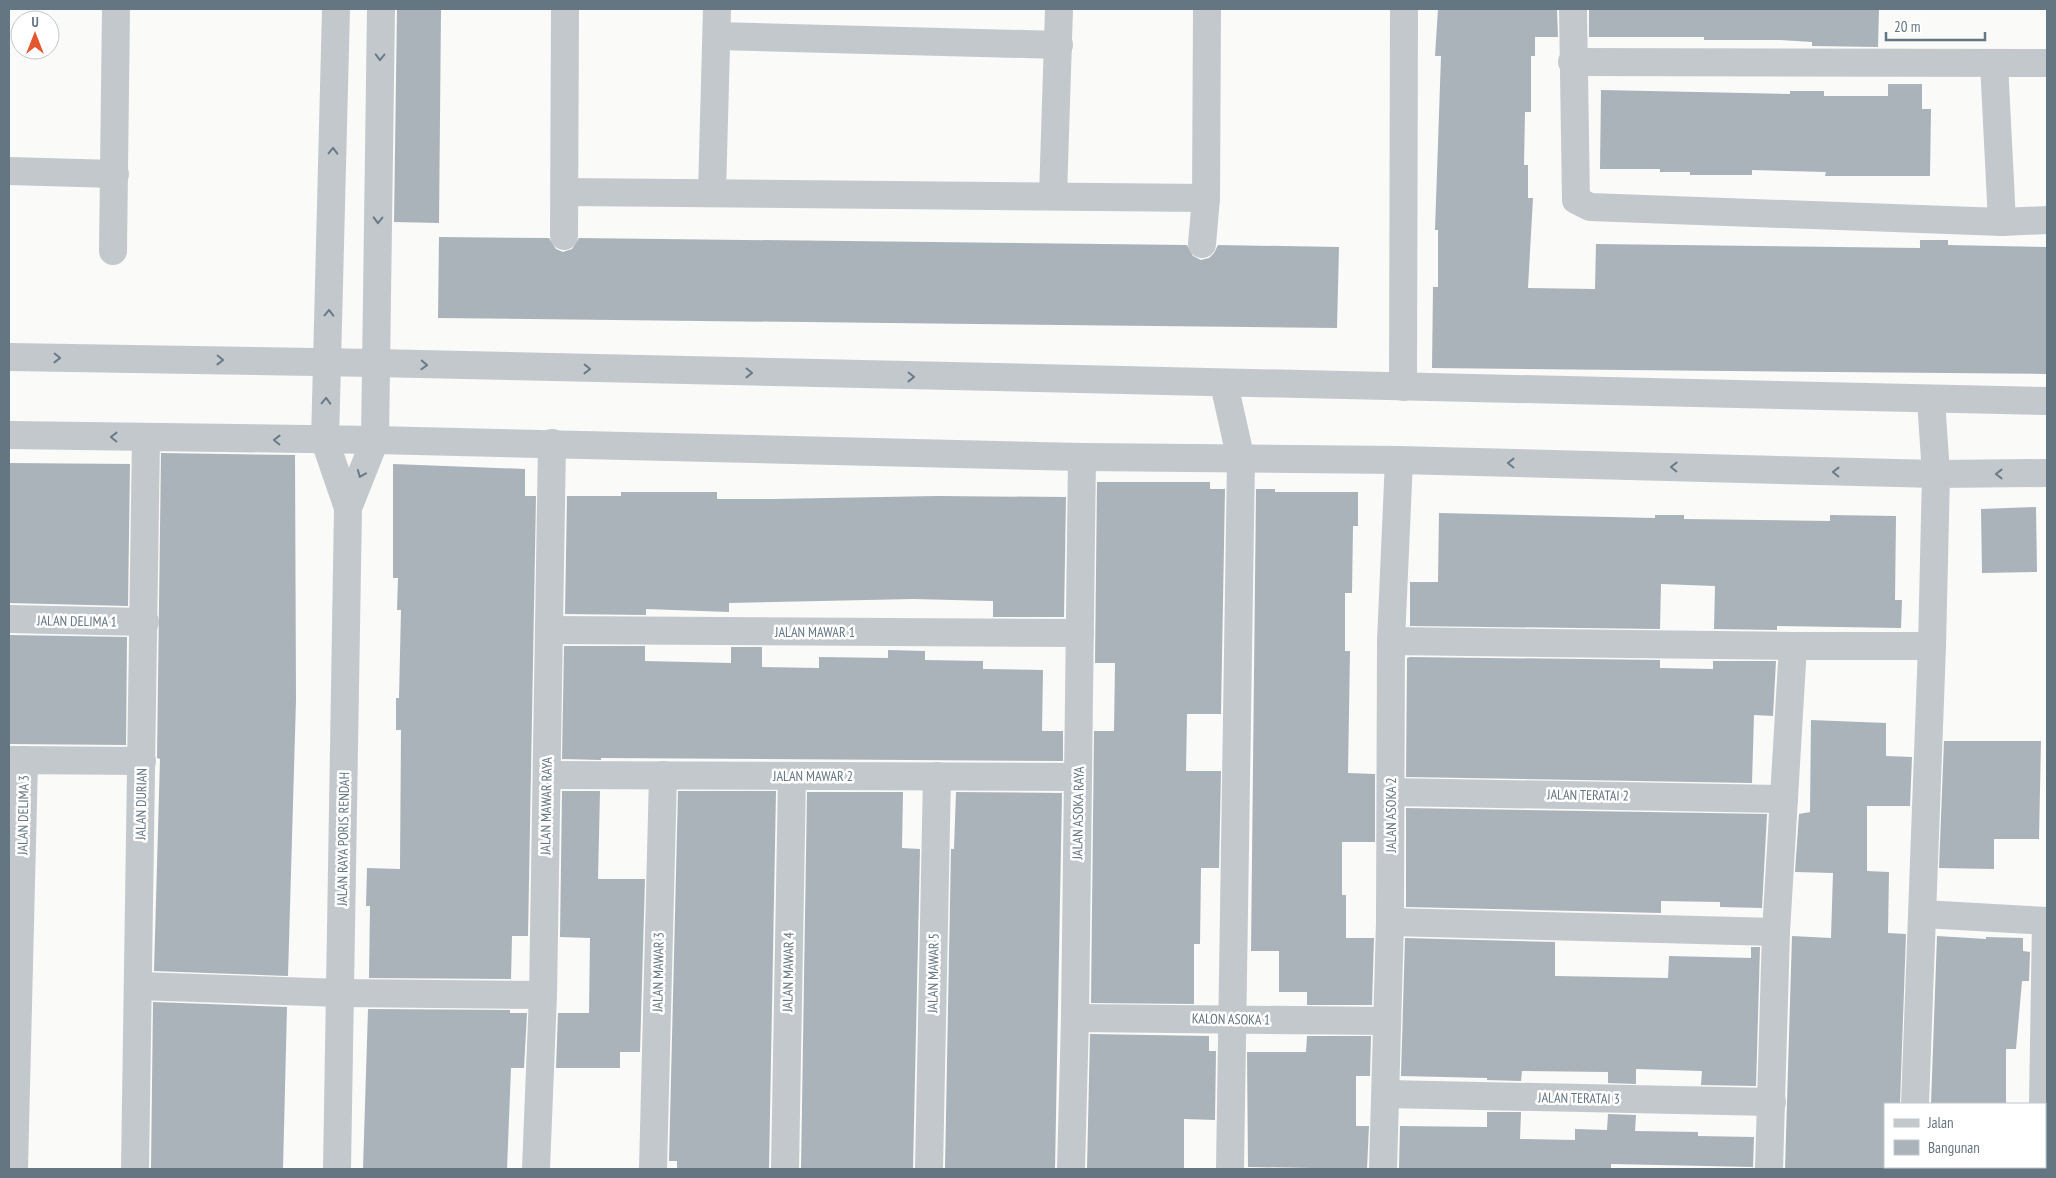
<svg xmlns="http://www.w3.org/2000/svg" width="2056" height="1178" viewBox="0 0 2056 1178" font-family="'PT Sans Narrow',sans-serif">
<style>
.building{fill:#aab3b9}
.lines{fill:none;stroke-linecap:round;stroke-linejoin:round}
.minor{stroke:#c3c8cc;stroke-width:28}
.tertiary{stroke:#c3c8cc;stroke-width:28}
.oneway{stroke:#6a7a87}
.labels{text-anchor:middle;stroke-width:5;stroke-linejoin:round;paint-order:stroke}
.street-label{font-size:14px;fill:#657683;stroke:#fff}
</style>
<rect width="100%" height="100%" fill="#fafaf8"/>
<g class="building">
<polygon points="397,9 441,9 439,223 394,222"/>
<polygon points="1438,9 1557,9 1558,37 1535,37 1535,56 1531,56 1531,112 1525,112 1524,165 1528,165 1528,198 1533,198 1528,288 1595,289 1596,244 1920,248 1920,240 1948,240 1948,245 2047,247 2047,374 1432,368 1433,287 1438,287 1438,230 1435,230 1441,56 1435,56"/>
<polygon points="1589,9 1879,9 1878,47 1812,46 1812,42 1780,40 1704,40 1704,37 1589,37"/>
<polygon points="1888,84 1922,84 1922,109 1931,109 1930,176 1825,176 1826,172 1752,170 1752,175 1690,175 1690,172 1660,172 1660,169 1600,169 1601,90 1790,94 1790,91 1824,91 1824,96 1888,96"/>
<polygon points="439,237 549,238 556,249 563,252 572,249 579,238 1187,245 1193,256 1201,260 1209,258 1214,253 1218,245 1339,247 1337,328 438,318"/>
<polygon points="161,453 295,455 296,700 288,976 154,971 160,759 157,758"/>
<polygon points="9,463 130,464 128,606 9,603"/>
<polygon points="393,464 525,469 525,496 536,496 528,936 512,936 511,979 369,978 370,906 366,906 367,868 400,869 401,730 396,730 396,698 399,698 401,610 397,610 398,578 393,578"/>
<polygon points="1097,482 1210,482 1210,489 1225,489 1221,714 1187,714 1186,771 1221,771 1219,868 1201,868 1200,944 1194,944 1194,1004 1091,1003 1094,731 1114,731 1115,663 1095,663"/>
<polygon points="1256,489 1275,489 1275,492 1358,492 1358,526 1353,526 1352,593 1345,593 1345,651 1350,651 1348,773 1375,774 1375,842 1342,842 1342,895 1346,895 1346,938 1374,938 1372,1005 1307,1005 1307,992 1279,992 1279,951 1251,951"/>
<polygon points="621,492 717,492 717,499 773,499 937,496 1066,497 1064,617 993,617 993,601 913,599 729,603 729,612 646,609 646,615 565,614 567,496 621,496"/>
<polygon points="2036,507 2037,572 1982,573 1981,509"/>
<polygon points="1439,513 1655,518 1655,515 1684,515 1684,519 1830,521 1830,515 1896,516 1895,600 1902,600 1901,628 1777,626 1777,630 1714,629 1715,586 1661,584 1660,629 1410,626 1410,582 1438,582"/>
<polygon points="9,635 127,637 126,745 9,744"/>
<polygon points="564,646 645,646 645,661 731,663 731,647 762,647 762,667 819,668 819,657 888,658 888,650 925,651 925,660 983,661 983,669 1043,670 1042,731 1063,731 1063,761 601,758 601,760 562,759"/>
<polygon points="1410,657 1660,660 1660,668 1713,669 1713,661 1776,661 1773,716 1754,715 1752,783 1406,777 1407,658"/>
<polygon points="1811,720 1886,723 1886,756 1912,757 1910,806 1867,806 1867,871 1889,872 1888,933 1906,934 1900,1104 1885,1104 1885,1169 1785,1169 1792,936 1831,938 1833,873 1795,872 1799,814 1810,812"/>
<polygon points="1944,741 2041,741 2039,839 1994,839 1994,869 1939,868"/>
<polygon points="562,791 600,791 598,879 645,879 640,1052 620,1052 620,1068 556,1068 558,1013 589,1013 590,938 560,937"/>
<polygon points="678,791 776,791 769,1169 677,1169 677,1161 669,1161"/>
<polygon points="807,792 903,792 902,848 920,849 913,1169 801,1169"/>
<polygon points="956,792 1062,793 1055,1169 945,1169 951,849 954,849"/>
<polygon points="1406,808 1767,814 1762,908 1720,907 1720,902 1661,901 1661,913 1406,907"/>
<polygon points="1937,936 1986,939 1986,937 2023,938 2023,951 2030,952 2029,981 2022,981 2016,1049 2006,1049 2006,1104 1931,1104"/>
<polygon points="1405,938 1555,942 1555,976 1668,978 1669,956 1751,958 1751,947 1760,947 1756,1086 1701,1085 1702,1071 1636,1069 1636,1084 1608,1083 1608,1072 1522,1071 1521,1081 1487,1080 1487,1078 1401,1076"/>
<polygon points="153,1002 287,1007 283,1169 151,1169"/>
<polygon points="368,1009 510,1010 510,1013 527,1013 524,1068 511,1068 507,1169 363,1169"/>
<polygon points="1090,1034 1209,1036 1209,1051 1216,1051 1215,1120 1184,1119 1184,1169 1087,1169"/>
<polygon points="1307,1036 1371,1036 1370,1076 1356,1076 1356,1126 1369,1126 1367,1169 1248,1167 1247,1052 1306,1052"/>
<polygon points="1487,1112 1521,1112 1520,1139 1575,1140 1575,1129 1607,1130 1608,1114 1636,1115 1635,1131 1698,1132 1698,1136 1754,1137 1753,1167 1611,1164 1611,1169 1399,1169 1400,1126 1487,1127"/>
</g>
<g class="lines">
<g class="minor">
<polyline points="1573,9 1576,200 1590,207 2002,222 2047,220"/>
<polyline points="717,36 1059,45"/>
<polyline points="1572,62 2047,63"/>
<polyline points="1994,63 2002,222"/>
<polyline points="9,171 115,174"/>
<polyline points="565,192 1206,198"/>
<polyline points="712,193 717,9"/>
<polyline points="1053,196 1059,9"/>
<polyline points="564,236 565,9"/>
<polyline points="1202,244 1206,198 1207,9"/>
<polyline points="113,251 116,9"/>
<polyline points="375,363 2047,401"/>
<polyline points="1224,384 1241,460 1230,1169"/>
<polyline points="1403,387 1404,9"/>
<polyline points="375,440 1082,457 1399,460 1936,474 2047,473"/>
<polyline points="9,619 145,622"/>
<polyline points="550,630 1080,633"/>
<polyline points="1391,641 1793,646 1932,646"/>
<polyline points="9,760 142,761"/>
<polyline points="547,775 1078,777"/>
<polyline points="1391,792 1784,799"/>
<polyline points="1923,914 2047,921"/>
<polyline points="1390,922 1776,932"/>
<polyline points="138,986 341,993 543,995"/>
<polyline points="1075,1018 1387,1021"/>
<polyline points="1386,1094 1772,1102"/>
<polyline points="1915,1104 1932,646 1936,474 1931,400"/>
<polyline points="2043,1104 2046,921"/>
<polyline points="2045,1167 2045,1169"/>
<polyline points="14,1169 24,760"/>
<polyline points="135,1169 146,438"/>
<polyline points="536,1169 543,995 552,443"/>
<polyline points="653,1169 663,775"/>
<polyline points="785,1169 792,776"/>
<polyline points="929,1169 937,776"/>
<polyline points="1071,1169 1075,1018 1082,457"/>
<polyline points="1383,1169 1390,922 1391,641 1399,460"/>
<polyline points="1769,1169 1776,932 1793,646"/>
<polyline points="1914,1169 1914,1167"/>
</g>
<g class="tertiary">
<polyline points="336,9 325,441 348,508 337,1169"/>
<polyline points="9,357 375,363"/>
<polyline points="9,435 375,440"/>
<polyline points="348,508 375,440 381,9"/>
</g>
</g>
<defs><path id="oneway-chevron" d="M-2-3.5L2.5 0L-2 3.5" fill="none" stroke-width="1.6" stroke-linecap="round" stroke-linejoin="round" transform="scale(1.25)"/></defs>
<g class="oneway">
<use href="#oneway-chevron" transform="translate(380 57) rotate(91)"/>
<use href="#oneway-chevron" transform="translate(333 151) rotate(-89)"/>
<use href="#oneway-chevron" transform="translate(378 220) rotate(91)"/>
<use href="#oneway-chevron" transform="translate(329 313) rotate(-89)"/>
<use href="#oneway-chevron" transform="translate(57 358) rotate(1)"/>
<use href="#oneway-chevron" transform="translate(220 360) rotate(1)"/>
<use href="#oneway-chevron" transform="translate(424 365) rotate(2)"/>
<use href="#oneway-chevron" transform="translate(587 369) rotate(1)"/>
<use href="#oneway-chevron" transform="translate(749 373) rotate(1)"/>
<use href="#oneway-chevron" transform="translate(911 377) rotate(1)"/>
<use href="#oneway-chevron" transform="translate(326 401) rotate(-88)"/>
<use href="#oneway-chevron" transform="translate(114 437) rotate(-179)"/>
<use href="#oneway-chevron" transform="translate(277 440) rotate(-179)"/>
<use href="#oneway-chevron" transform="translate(1511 463) rotate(-179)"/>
<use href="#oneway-chevron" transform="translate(1674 467) rotate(-179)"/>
<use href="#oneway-chevron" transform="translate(1836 472) rotate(-179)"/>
<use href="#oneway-chevron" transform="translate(361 474) rotate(112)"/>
<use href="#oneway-chevron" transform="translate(1999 474) rotate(180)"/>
</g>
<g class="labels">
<g class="street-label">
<text transform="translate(77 621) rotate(1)" y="5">JALAN DELIMA 1</text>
<text x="815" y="637">JALAN MAWAR 1</text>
<text x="813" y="781">JALAN MAWAR 2</text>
<text transform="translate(1588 795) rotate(1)" y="5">JALAN TERATAI 2</text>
<text transform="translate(141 804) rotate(-89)" y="5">JALAN DURIAN</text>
<text transform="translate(546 806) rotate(-89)" y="5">JALAN MAWAR RAYA</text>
<text transform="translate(1078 813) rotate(-89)" y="5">JALAN ASOKA RAYA</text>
<text transform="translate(23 815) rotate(-89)" y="5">JALAN DELIMA 3</text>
<text transform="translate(1391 815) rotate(-90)" y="5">JALAN ASOKA 2</text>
<text transform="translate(343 839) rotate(-89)" y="5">JALAN RAYA PORIS RENDAH</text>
<text transform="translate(658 972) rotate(-89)" y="5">JALAN MAWAR 3</text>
<text transform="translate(788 972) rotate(-89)" y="5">JALAN MAWAR 4</text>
<text transform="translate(933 973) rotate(-89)" y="5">JALAN MAWAR 5</text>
<text transform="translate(1231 1019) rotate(1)" y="5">KALON ASOKA 1</text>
<text transform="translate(1579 1098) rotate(1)" y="5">JALAN TERATAI 3</text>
</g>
</g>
<rect width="2056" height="1178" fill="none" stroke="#657683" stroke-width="20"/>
<rect x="1884" y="1103" width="162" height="65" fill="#ffffff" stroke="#c1c8cd"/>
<rect x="1894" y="1119" width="25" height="8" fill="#c3c8cc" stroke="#c1c8cd"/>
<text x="1928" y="1128" font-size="15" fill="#657683">Jalan</text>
<rect x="1894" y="1140" width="25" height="15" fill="#aab3b9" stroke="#c1c8cd"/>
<text x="1928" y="1153" font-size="15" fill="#657683">Bangunan</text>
<g transform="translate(35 35)"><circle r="24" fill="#ffffff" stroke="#c1c8cd"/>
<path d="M0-4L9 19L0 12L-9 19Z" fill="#e4572e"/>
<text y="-8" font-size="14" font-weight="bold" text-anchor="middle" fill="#657683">U</text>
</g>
<path d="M1886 32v8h99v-8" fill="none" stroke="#657683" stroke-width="2.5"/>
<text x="1894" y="32" font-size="15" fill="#657683" stroke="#ffffff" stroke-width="4" paint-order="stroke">20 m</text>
</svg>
